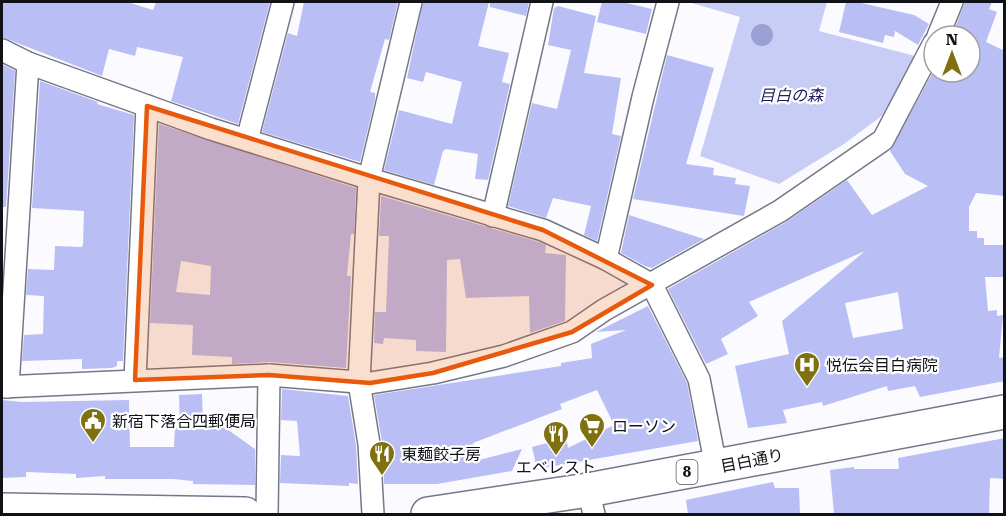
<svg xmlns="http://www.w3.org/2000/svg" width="1006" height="516" viewBox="0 0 1006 516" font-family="'Roboto Serif','Noto Sans JP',serif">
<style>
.green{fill:#c8cdf6}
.water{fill:#9a9fd4}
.building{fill:#b9bef5;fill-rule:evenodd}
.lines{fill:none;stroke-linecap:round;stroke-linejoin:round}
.street-casing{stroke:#757786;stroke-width:24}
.primary-casing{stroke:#757786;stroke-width:36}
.street{stroke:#fff;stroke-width:21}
.primary{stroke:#fff;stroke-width:33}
.marked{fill:#e8590c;fill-opacity:0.2;stroke:#e8590c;stroke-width:4.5;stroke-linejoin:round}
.labels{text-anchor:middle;stroke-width:4.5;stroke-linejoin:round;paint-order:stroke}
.shield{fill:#fff;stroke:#58595d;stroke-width:1.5}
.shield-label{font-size:15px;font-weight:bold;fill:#111218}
.park-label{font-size:16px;font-style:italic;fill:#221f5d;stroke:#fff}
.poi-label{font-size:16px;fill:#111218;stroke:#fff;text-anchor:start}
.street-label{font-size:16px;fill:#111218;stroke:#fff}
</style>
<rect width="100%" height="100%" fill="#fbfbff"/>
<polygon class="green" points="688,2 827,2 819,31 915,56 883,115 844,144 779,184 700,156 740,17"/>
<circle class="water" cx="762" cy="35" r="11"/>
<g class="building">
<polygon points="2,2 127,2 153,10 156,2 270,2 238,124 171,101 183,57 137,47 135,56 109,49 102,76 2,37"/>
<polygon points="304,2 398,2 389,40 385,39 370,92 375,93 375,99 360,162 262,132 288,33 297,36"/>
<polygon points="423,2 489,2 478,46 509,53 502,82 510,84 488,180 475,179 478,154 446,149 443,151 434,185 384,170 399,110 452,124 462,82 426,72 423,82 407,78"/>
<polygon points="490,2 529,2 526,16 490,7"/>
<polygon points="602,2 622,2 652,9 646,34 597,22"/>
<polygon points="846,2 857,2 914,15 929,24 918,45 895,31 894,37 885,35 883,43 839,32"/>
<path d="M965,2H992L989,9L997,12L986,42L1005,51V196L976,193L969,207V231H977V238H984V245H1005V277H985L988,311L997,310V316L1003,315L999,358L1005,357V381L920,397L915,386L888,391L887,386L823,406L822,402L783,410L787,423L748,428L735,366L789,354L782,321L865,251L749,302L758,316L721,339L728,354L706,364L668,289L786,222L847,180L872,215L928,186L905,174L890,151L933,72H970V36H952ZM898,292L903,329L853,338L845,303Z"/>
<polygon points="558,6 596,16 584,73 621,78 612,134 621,136 597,241 584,235 591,206 553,198 546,218 508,206 532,103 557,109 571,50 548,45 554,8"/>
<polygon points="667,55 714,68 686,164 714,168 713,175 736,178 735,184 750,186 744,216 633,199"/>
<polygon points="2,64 15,71 6,207 2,207"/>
<polygon points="40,81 98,102 97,104 134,115 123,361 117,361 117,366 112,368 82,369 82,359 22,361 24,335 43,334 44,296 26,295 28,269 54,270 55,246 82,247 83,244 84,211 32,208"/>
<path d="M159,124L356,188L354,234H351L347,276H351L346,368L270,362L232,364V357L192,355L193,325L150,323ZM181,261L211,266L210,295L176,292Z"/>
<polygon points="381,196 539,242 546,245 545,253 566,255 565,321 530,333 529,296 466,298 460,259 447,260 446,352 416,351 416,340 384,338 383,344 374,343 375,312 386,312 389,236 379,236"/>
<polygon points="629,215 704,239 652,268 645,266 621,253"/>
<polygon points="648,306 687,383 698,441 537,469 532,447 566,438 568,448 614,425 597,390 560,404 562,409 473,443 479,460 522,449 512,471 437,484 384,484 382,442 374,395 561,366 561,363 592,358 591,344 626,330 596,332"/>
<polygon points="282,389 348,396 356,445 358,484 349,483 349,486 280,483 281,455 300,456 297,421 281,420"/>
<polygon points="202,394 203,426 224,427 255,449 255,485 193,484 193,481 173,479 105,479 105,476 76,478 76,474 26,472 26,477 2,478 2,400 22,402 129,400 130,447 174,447 175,428 180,428 179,395"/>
<polygon points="1005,438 1005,479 990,478 989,514 834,514 830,470 854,467 854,469 899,469 898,458"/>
<polygon points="773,482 775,488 799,488 800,514 688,514 686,500"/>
</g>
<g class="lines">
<defs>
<g id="street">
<polyline points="668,2 643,97 606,259 652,285 699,379 716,467"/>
<polyline points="938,36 952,2"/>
<polyline points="2,50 28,63 211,129 380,182 543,230 606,259"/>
<polyline points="247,140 283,2"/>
<polyline points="493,216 542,2"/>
<polyline points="135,380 147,106"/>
<polyline points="2,387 269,375 370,383 433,373 504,356 572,332 604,310 780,211 883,140 934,43"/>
<polyline points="8,387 28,63"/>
<polyline points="588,490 594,514"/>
<polyline points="267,514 269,375"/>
<polyline points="373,514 369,444 359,382 369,179 411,2"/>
</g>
<g id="primary">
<polyline points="2,510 245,514"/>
<polyline points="428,514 588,490 1004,412"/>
</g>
</defs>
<use href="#street" class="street-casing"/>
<use href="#primary" class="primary-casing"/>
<use href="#street" class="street"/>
<use href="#primary" class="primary"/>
</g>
<path class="marked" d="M147,106L543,230L652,285L572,332L433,373L370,383L269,375L135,380Z"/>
<defs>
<symbol id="hospital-pin" viewBox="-11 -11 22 30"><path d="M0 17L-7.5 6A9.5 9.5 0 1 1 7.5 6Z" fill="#7f7110" stroke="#fff"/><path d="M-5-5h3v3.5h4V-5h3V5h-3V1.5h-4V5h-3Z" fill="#fff"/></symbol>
<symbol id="civic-pin" viewBox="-11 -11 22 30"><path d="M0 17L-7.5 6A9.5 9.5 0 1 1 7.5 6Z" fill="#7f7110" stroke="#fff"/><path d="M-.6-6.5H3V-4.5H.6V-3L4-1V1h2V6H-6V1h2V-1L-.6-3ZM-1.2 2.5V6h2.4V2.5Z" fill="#fff"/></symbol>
<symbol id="supermarket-pin" viewBox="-11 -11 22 30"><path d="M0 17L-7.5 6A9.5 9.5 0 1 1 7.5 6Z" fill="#7f7110" stroke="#fff"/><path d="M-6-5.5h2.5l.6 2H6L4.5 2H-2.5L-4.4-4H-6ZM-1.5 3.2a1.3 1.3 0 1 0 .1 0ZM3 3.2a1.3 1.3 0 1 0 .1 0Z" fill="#fff"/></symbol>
<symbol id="restaurant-pin" viewBox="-11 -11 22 30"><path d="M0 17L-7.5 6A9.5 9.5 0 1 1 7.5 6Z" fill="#7f7110" stroke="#fff"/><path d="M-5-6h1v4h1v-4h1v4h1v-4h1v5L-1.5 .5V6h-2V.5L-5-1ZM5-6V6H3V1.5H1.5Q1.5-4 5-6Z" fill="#fff"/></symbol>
</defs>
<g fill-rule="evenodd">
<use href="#hospital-pin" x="792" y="350" width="30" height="40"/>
<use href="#civic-pin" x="78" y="406" width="30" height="40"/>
<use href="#supermarket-pin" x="577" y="411" width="30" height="40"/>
<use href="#restaurant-pin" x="541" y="419" width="30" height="40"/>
<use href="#restaurant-pin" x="367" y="439" width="30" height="40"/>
</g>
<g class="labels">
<rect class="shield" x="676.5" y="460" width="21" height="24" rx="4.5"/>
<g class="shield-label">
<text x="687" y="477">8</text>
</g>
<g class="park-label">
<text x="791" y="101">目白の森</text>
</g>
<g class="poi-label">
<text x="826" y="371">悦伝会目白病院</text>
<text x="112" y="427">新宿下落合四郵便局</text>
<text x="612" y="432">ローソン</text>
<text x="401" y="460">東麺餃子房</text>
<text x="556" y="473" text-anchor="middle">エベレスト</text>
</g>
<g class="street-label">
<text transform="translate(752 460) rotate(-11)" y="6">目白通り</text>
</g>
</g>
<rect width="1006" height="516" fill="none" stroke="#111218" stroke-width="6"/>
<g transform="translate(952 54)"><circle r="28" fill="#ffffff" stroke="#a0a0a3" stroke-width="1.5"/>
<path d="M0-4.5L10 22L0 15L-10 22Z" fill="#7f7110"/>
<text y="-9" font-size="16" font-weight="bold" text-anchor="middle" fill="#111218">N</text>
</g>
</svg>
